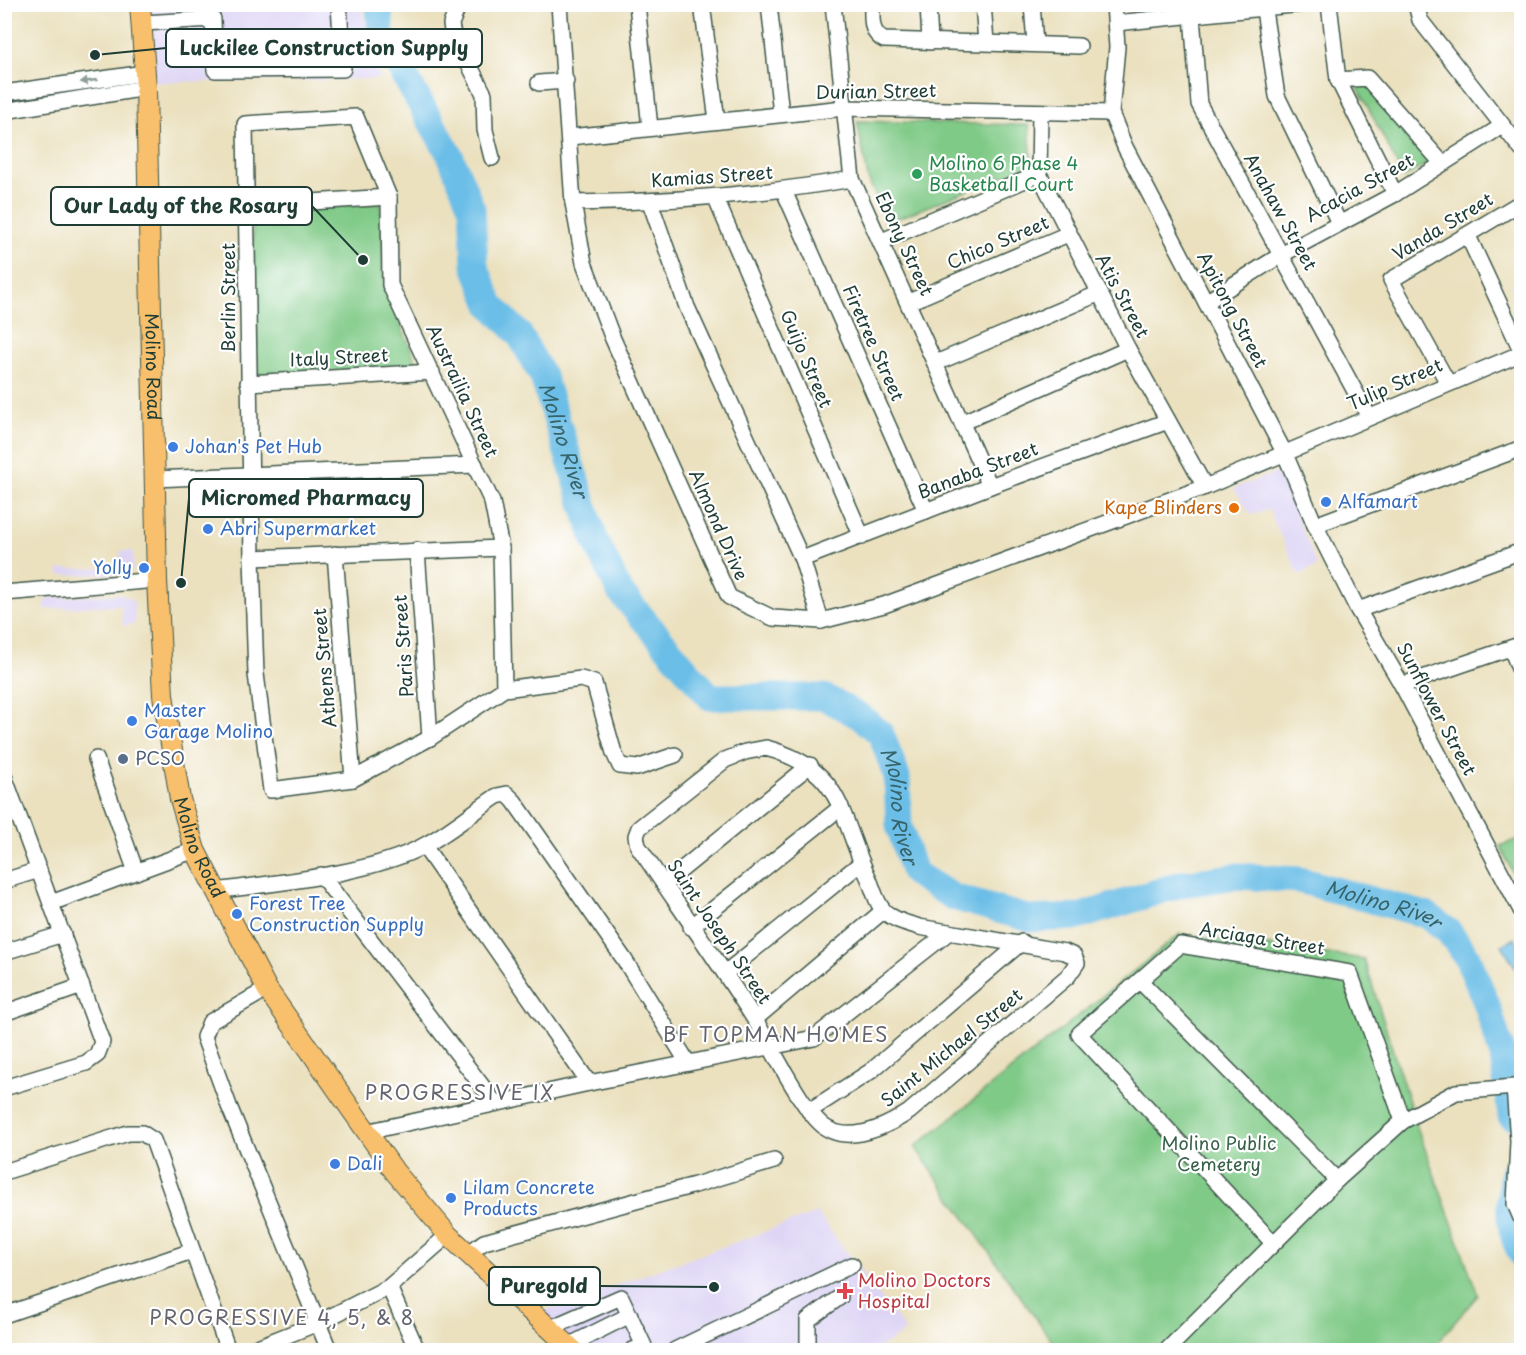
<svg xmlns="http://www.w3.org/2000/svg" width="1526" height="1355" viewBox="0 0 1526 1355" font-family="'Playpen Sans',sans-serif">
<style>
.built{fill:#ded5f5}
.green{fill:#80ca87;stroke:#50845e;stroke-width:1.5}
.water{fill:#6bbee7;stroke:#457e8e;stroke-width:1.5}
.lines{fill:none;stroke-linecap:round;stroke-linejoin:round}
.river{stroke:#6bbee7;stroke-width:27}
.minor-casing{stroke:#3e5649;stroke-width:18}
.major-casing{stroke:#3e5649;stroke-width:22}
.minor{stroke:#fff;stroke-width:15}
.major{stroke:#f8bf6c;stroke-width:20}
.oneway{fill:#8f9e9a}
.leisure-dot{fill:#2e9e5b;stroke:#fff;stroke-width:2}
.shop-dot{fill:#3f7fe0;stroke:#fff;stroke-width:2}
.food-dot{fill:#e8710a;stroke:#fff;stroke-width:2}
.service-dot{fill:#5c6f8a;stroke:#fff;stroke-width:2}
.health-dot{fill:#e0444e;stroke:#fff;stroke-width:2}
.labels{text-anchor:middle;stroke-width:4.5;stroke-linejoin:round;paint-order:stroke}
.street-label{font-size:18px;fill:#1f3d34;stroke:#fff}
.leisure-label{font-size:18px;fill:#27864d;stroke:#fff;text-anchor:start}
.shop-label{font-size:18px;fill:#366cbe;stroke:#fff;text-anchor:start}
.food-label{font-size:18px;fill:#c56008;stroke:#fff;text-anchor:end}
.service-label{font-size:18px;fill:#4e5e75;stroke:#fff;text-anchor:start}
.park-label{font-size:18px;fill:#376049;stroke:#fff}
.health-label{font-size:18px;fill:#be3a42;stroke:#fff;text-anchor:start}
.water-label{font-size:20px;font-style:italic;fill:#36646a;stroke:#fff}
.neighbourhood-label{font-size:20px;letter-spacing:1.5px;fill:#65656f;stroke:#fff}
.leader{fill:none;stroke:#1f3d34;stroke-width:2}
.callout-dot{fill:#1f3d34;stroke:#fff;stroke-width:2}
.callout{fill:#fff;stroke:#1f3d34;stroke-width:2}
.callout-label{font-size:20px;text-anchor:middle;font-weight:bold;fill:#1f3d34}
</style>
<rect width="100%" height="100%" fill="#fff"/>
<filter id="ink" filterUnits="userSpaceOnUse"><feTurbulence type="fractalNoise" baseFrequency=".0167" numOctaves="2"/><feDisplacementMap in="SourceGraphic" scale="12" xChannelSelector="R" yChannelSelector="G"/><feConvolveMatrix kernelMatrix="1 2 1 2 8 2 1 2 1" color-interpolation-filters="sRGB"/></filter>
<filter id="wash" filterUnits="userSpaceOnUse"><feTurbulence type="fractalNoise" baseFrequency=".008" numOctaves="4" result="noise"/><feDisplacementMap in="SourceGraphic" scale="24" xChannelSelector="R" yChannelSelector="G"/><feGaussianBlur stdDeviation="1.35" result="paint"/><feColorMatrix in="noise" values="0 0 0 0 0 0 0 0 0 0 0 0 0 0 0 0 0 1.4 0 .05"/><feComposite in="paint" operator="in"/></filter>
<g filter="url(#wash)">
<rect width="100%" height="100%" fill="#ebe1bf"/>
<g class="built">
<polygon points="149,5 361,5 380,79 154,82"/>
<polygon points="1279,472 1317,566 1299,575 1268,509 1251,515 1234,488"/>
<polygon points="120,551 133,551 133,570 124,574 59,575 59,569 120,568"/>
<polygon points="121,594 134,601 135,623 123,626 121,605 44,609 46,598"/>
<polygon points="817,1213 906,1331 877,1350 573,1350 533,1315"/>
</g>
<g class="green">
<polygon points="1366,81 1436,158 1404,178 1355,82"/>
<polygon points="857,121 1029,125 1032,165 886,223 868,178"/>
<polygon points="381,203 384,286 420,370 258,376 252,211"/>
<polygon points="1521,838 1521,890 1500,846"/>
<polygon points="1180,934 1364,959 1417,1127 1478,1295 1431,1350 1058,1350 915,1147"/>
</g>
<polygon class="water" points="1515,938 1521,949 1521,977 1502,945"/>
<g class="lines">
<g class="river">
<path id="s1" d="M379,4L381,35L450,155L472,209L475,266L491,305L519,334L543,377L595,540L620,592L710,697H824L861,717L881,734L897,777L899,826L914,873L953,897L1030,919L1078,917L1182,884L1238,876L1299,880L1426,915L1448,931L1467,957L1486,1002L1503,1056L1511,1116"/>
<path d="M1513,1174C1508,1201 1507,1231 1522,1255"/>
</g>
</g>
</g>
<g filter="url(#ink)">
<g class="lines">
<defs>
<g id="minor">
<polyline points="459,4 451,24 452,31 484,94 485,130 492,158"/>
<polyline points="559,4 573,203 584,263 613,339 729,597 773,618 821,621 884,605 1205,487 1522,353"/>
<polyline points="637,4 650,128"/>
<polyline points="702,4 717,121"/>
<polyline points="769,4 781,114"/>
<polyline points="833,4 852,179 990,486"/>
<path d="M872,4C872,19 870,33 884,40L1079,46"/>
<polyline points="928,4 930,42"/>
<polyline points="983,4 986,42"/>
<polyline points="1032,4 1035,44"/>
<polyline points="1114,4 1117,47 1111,113 1125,147 1285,454 1315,525 1358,610 1402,685 1522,912"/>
<polyline points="1329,4 1338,80 1395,194"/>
<polyline points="1416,4 1420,20 1522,150"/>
<polyline points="1264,10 1277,96 1339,223"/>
<polyline points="1192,16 1199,104 1369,417"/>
<polyline points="143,23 213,19 215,70 343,69 339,4"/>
<polyline points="1116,23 1302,4"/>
<polyline points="1338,80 1367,78 1442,163"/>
<polyline points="539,83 566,81"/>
<polyline points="4,93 145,73"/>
<polyline points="4,111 146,88"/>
<polyline points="1040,112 1039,174 1128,349 1205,487"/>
<polyline points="570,137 844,108 1111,113"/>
<polyline points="784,191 926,511"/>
<polyline points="715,197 862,537"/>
<polyline points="650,202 687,307 802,559 821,621"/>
<path d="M573,203C667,202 759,195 852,179"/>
<polyline points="248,206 389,197"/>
<polyline points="1468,236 1522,352"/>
<polyline points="882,241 1039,174"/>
<polyline points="909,302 1068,234"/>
<polyline points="1206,302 1281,255 1395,194 1502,126"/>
<polyline points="936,363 1100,293"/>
<polyline points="248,383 432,372"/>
<polyline points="1448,383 1391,280 1522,202"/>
<polyline points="963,422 1128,349"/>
<polyline points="155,479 475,465"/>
<polyline points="1315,525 1522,448"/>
<polyline points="417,550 430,738"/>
<polyline points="335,554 353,779"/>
<polyline points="252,558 501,548"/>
<polyline points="802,559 990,486 1168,421"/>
<polyline points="4,593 157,580"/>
<polyline points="1358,610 1522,551"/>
<polyline points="1511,648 1522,676"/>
<polyline points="1402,685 1522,644"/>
<polyline points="504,689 501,548 492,502 390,285 389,197 356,117 245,124 252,558 256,674 271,790 353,779 430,738 504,689 581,679 594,683 614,753 620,766 637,768 675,755"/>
<path d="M766,748C845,769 839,816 869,879C873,889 877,905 885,912C895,921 907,923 919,927L1065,952L1074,956L1077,963L1068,976L909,1112C887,1126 853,1143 828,1129C805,1117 771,1045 755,1020C718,961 677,904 638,846L636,836L639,828L725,760L745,752Z"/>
<polyline points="96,759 136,872"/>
<polyline points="4,776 102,1042 97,1055 86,1063 4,1088"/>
<polyline points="424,846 589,1083"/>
<polyline points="321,875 495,1103"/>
<polyline points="4,881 39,870"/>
<polyline points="664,884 810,765"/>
<path d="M215,891C275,883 373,874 425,845C450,832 473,812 497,796L507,794L514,801L624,959L688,1063"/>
<polyline points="51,903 195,850"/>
<polyline points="691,927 841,807"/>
<polyline points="4,952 63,934"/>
<polyline points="725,973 861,863"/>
<polyline points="1140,981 1337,1180"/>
<polyline points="267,989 210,1022 204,1037 229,1106 329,1350"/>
<polyline points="4,1013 82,986"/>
<polyline points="755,1019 883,911"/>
<polyline points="1514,1087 1518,1141 1515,1204 1522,1220"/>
<polyline points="809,1111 871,1071 1022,942"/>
<polyline points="366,1132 589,1083 814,1038 949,932"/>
<polyline points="4,1172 128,1133 142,1133 153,1140 228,1350"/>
<polyline points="1273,1243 1079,1034 1180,945 1350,973 1403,1121"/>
<polyline points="468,1254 484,1242 695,1185 774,1161"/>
<polyline points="389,1287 417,1350"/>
<polyline points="4,1315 192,1251"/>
<polyline points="548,1329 621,1297 644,1346 633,1350"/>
<polyline points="568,1346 630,1315"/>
<polyline points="250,1350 318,1323 389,1287 448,1235"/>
<polyline points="675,1350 852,1265"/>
<polyline points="808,1350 808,1320 840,1297"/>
<polyline points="1167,1350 1337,1180 1403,1121 1456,1092 1514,1087 1522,1089"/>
</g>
<g id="major">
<path id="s2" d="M140,4L146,88L157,580L163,695L180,799L195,850L267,989L395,1172L448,1235L573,1350"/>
</g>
</defs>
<use href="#minor" class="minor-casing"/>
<use href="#major" class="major-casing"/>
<use href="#minor" class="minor"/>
<use href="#major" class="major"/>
</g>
<defs><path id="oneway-solid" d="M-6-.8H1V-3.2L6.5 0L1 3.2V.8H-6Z" transform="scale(1.5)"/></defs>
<use class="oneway" href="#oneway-solid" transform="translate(89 81) rotate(172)"/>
</g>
<circle class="leisure-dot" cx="917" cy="174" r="6"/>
<g class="shop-dot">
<circle cx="173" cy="447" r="6"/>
<circle cx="1326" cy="502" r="6"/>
<circle cx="208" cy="529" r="6"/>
<circle cx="144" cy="568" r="6"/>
<circle cx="132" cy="721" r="6"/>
<circle cx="237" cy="914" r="6"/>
<circle cx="335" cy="1164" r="6"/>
<circle cx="451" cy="1198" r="6"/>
</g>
<circle class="food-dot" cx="1234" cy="508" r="6"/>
<circle class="service-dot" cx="123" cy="759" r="6"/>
<path class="health-dot" d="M842 1282h6v6h6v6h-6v6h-6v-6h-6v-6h6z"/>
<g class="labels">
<g class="street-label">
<text transform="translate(876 92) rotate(-1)" y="6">Durian Street</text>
<text transform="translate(712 177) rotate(-4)" y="6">Kamias Street</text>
<text transform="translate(1360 188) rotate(-29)" y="6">Acacia Street</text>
<text transform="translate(1280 212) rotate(61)" y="6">Anahaw Street</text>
<text transform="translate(1443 227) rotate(-31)" y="6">Vanda Street</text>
<text transform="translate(998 243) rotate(-23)" y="6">Chico Street</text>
<text transform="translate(904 244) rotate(65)" y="6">Ebony Street</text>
<text transform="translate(1122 296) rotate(62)" y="6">Atis Street</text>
<text transform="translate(229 298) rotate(-90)" y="6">Berlin Street</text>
<text transform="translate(1232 310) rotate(62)" y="6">Apitong Street</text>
<text transform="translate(873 343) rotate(66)" y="6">Firetree Street</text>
<text transform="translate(339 358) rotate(-3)" y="6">Italy Street</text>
<text transform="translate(806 359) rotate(67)" y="6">Guijo Street</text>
<text dy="6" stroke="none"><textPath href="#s2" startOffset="363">Molino Road</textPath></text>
<text transform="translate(1395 385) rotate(-24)" y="6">Tulip Street</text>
<text transform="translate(462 391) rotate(65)" y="6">Austrailia Street</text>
<text transform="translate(978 471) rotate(-21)" y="6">Banaba Street</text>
<text transform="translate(718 525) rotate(66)" y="6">Almond Drive</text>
<text transform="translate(404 646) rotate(-94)" y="6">Paris Street</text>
<text transform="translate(325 668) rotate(-95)" y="6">Athens Street</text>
<text transform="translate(1436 709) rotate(62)" y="6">Sunflower Street</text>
<text dy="6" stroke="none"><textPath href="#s2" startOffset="849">Molino Road</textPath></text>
<text transform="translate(719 932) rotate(56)" y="6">Saint Joseph Street</text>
<text transform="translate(1262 939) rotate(9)" y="6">Arciaga Street</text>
<text transform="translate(952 1048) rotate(-39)" y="6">Saint Michael Street</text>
</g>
<g class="leisure-label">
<text x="929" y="170">Molino 6 Phase 4<tspan x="929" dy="21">Basketball Court</tspan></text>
</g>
<g class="shop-label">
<text x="185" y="453">Johan's Pet Hub</text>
<text x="1338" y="508">Alfamart</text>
<text x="220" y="535">Abri Supermarket</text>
<text x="132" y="574" text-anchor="end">Yolly</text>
<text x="144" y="717">Master<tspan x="144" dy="21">Garage Molino</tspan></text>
<text x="249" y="910">Forest Tree<tspan x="249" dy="21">Construction Supply</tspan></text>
<text x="347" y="1170">Dali</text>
<text x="463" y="1194">Lilam Concrete<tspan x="463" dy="21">Products</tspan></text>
</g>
<g class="food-label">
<text x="1222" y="514">Kape Blinders</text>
</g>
<g class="service-label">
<text x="135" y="765">PCSO</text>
</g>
<g class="park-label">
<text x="1219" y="1150">Molino Public<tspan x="1219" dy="21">Cemetery</tspan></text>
</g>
<g class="health-label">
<text x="858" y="1287">Molino Doctors<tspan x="858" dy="21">Hospital</tspan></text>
</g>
<g class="water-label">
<text dy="7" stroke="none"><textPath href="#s1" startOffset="483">Molino River</textPath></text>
<text dy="7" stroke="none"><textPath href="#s1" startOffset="1041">Molino River</textPath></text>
<text dy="7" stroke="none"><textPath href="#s1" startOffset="1599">Molino River</textPath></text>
</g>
<g class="neighbourhood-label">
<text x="776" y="1042">BF TOPMAN HOMES</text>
<text x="460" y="1100">PROGRESSIVE IX</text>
<text x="282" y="1325">PROGRESSIVE 4, 5, &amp; 8</text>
</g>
</g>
<path class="leader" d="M95 55L166 48M363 260L312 206M181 583L189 498M714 1287L600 1286"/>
<g class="callout-dot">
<circle cx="95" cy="55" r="6"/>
<circle cx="363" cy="260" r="6"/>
<circle cx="181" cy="583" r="6"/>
<circle cx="714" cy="1287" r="6"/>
</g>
<g class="callout">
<rect x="166" y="29" width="316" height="38" rx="6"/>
<rect x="51" y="187" width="261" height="38" rx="6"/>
<rect x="189" y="479" width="234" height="38" rx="6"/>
<rect x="489" y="1267" width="111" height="38" rx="6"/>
</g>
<g class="callout-label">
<text x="324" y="55">Luckilee Construction Supply</text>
<text x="181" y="213">Our Lady of the Rosary</text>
<text x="306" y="505">Micromed Pharmacy</text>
<text x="544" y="1293">Puregold</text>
</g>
<rect width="1526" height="1355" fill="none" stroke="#fff" stroke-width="24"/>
</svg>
